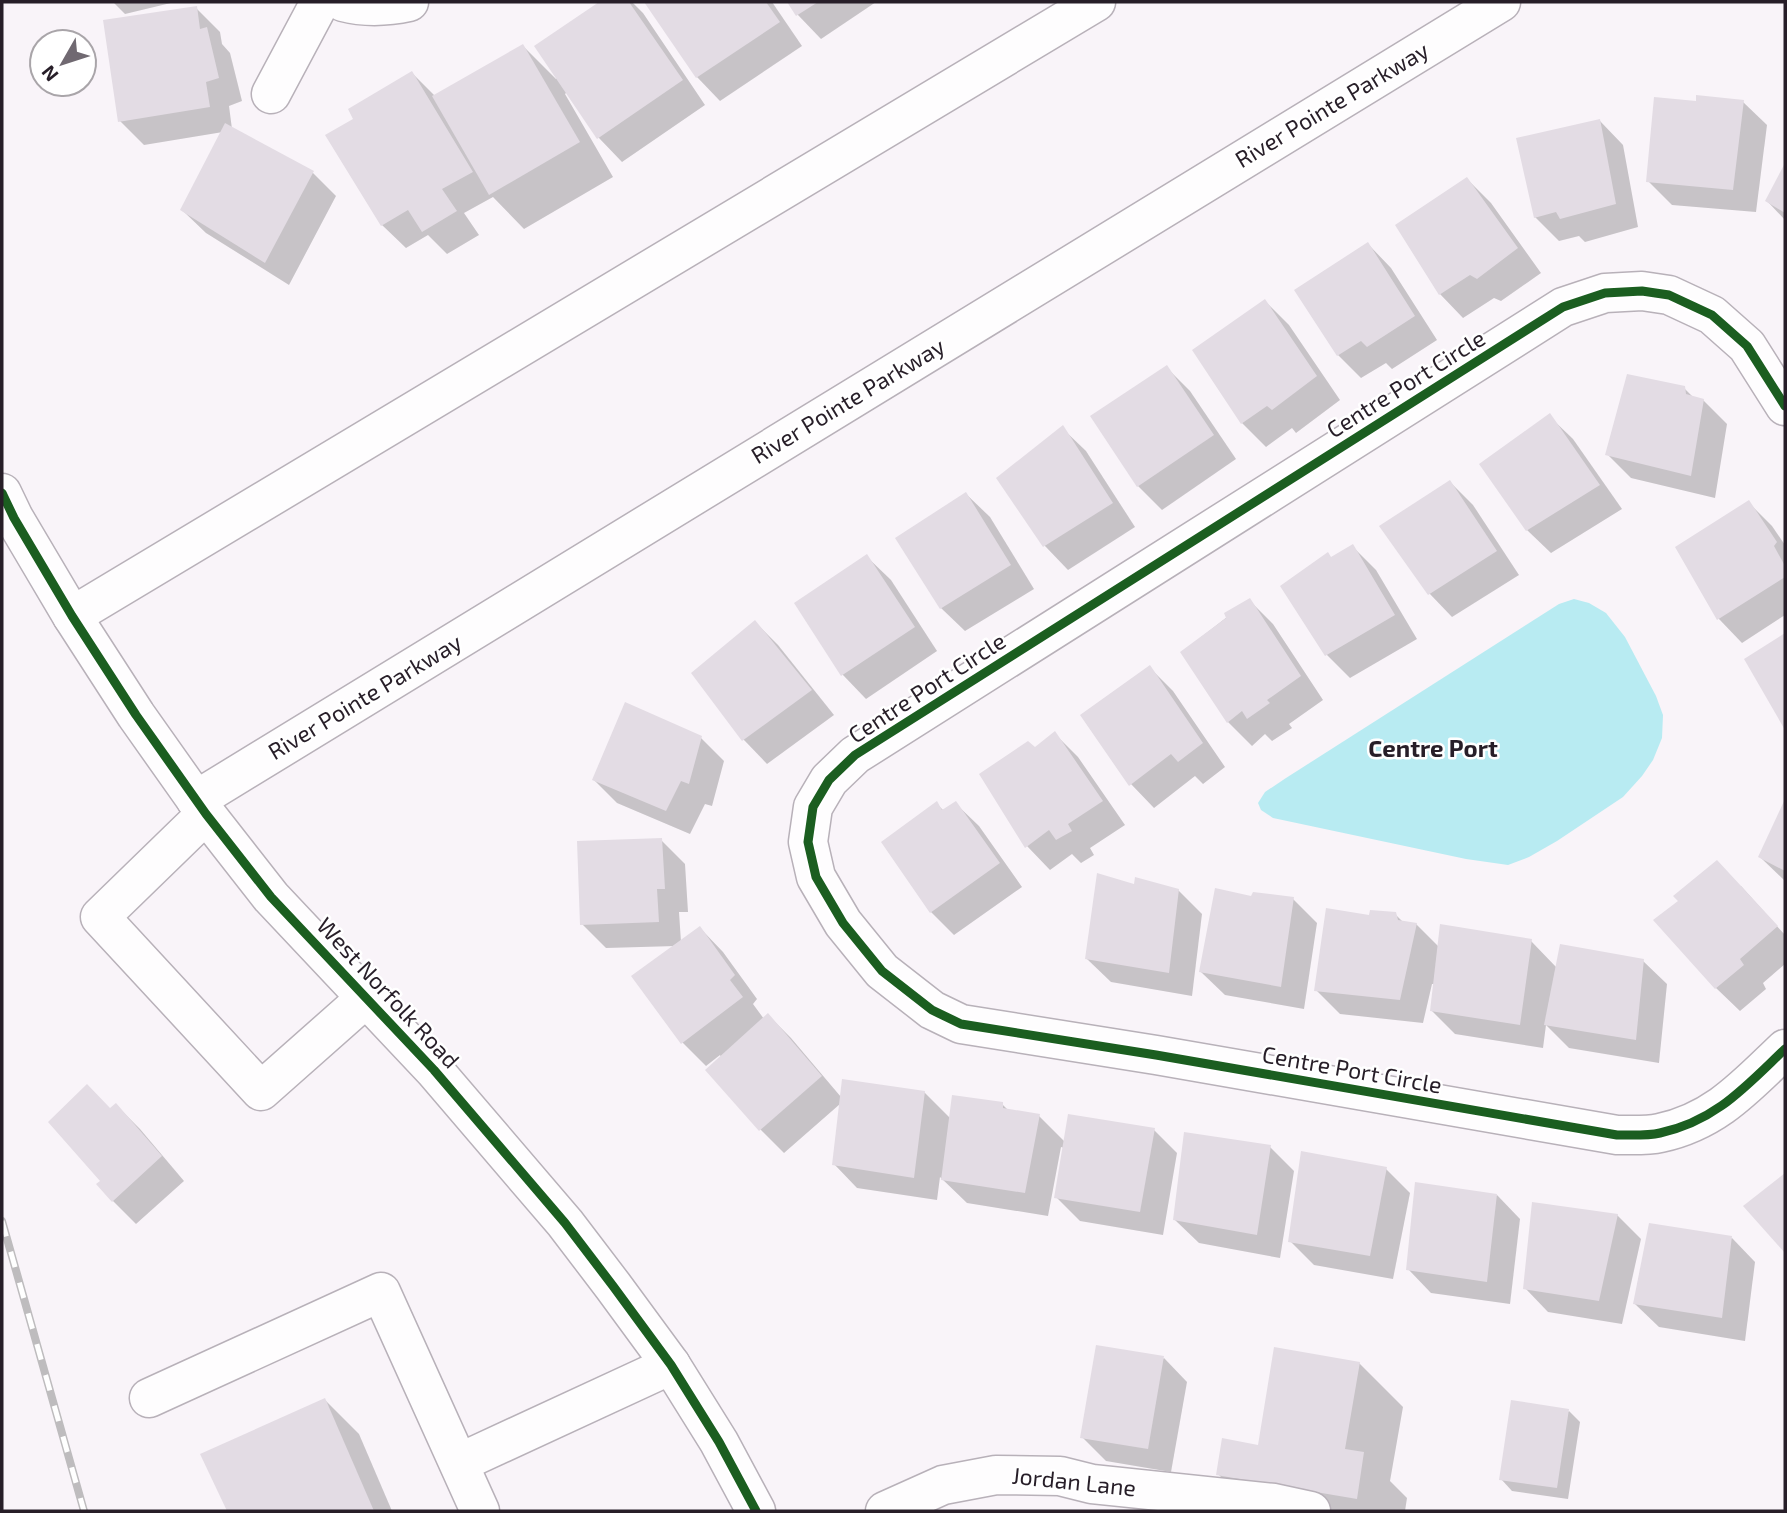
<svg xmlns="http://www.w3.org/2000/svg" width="1787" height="1513" viewBox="0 0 1787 1513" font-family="'Exo 2',sans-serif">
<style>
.water{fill:#b8ebf2}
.shadow{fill:#0003}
.building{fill:#e3dce4}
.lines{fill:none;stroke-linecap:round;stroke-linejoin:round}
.minor-casing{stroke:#b8b1b9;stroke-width:41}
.minor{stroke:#fefdfe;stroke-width:38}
.rail-casing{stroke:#bebcbe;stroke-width:8}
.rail{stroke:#fff;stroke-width:5;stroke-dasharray:16;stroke-linecap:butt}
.cycleway-casing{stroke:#fff;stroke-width:13}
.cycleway{stroke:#1b5e20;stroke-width:9}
.labels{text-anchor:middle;stroke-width:5;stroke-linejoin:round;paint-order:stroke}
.street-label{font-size:23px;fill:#271e28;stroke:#fff}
.neighbourhood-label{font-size:24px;font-weight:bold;fill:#271e28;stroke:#fff}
</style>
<rect width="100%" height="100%" fill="#f9f4f9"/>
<polygon class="water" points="1574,599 1589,603 1606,613 1625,637 1656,696 1663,715 1662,738 1653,760 1642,776 1623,797 1557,841 1529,857 1508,865 1466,859 1273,818 1261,810 1258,803 1265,792 1286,778 1559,604"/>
<g class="shadow">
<polygon points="113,2 175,2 125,14"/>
<polygon points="602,2 632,2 643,13 705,105 622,162 599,138 567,92 565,94 613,177 524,229 493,197 464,213 479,235 447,254 428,235 406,248 382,225 355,119 412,73 435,96 523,46 556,79 558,78 536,46"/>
<polygon points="646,2 772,2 802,46 720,101 697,77"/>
<polygon points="789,2 876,2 821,39 798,15"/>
<polygon points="196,8 220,32 222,44 230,53 242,101 229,106 232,129 313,173 336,196 289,285 206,233 182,210 223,132 144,145 120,121"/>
<polygon points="1743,102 1767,125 1756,212 1672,205 1648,181"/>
<polygon points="1600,121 1623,145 1638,227 1585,242 1579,236 1559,241 1535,217"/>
<polygon points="1785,167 1785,220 1767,201"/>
<polygon points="1467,179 1491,203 1541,273 1501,301 1494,298 1463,318 1440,294"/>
<polygon points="1368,244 1391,268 1437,340 1392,369 1386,363 1361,378 1338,355"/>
<polygon points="1265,301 1289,325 1340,400 1296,433 1292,428 1266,447 1242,423 1195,351"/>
<polygon points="1167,368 1190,391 1236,459 1162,510 1138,486 1092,416"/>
<polygon points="1684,388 1694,398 1703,400 1727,424 1715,498 1631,478 1607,454"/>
<polygon points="1549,416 1573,439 1622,509 1551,553 1527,530"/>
<polygon points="1062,428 1086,451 1135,527 1068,570 1045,546 998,478"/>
<polygon points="1450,482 1473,505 1519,575 1452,617 1429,593"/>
<polygon points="966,494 990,517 1034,589 965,631 941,608"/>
<polygon points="1748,502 1772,526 1785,545 1785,615 1742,643 1719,619 1677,548"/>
<polygon points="1353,547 1376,570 1417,639 1350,678 1327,655 1332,558"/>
<polygon points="867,557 891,580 937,651 866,699 843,675 797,603"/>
<polygon points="1249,600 1273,624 1323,700 1289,724 1292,728 1272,741 1265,734 1252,746 1228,722 1182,652"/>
<polygon points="755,622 778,645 834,715 767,764 744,740 693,674"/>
<polygon points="1149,667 1173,691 1225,767 1203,784 1195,776 1154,808 1131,784"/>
<polygon points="1054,733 1078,757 1125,825 1090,848 1094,855 1081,863 1072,854 1050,870 1027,846 1035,750"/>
<polygon points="701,738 724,761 712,806 705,804 690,834 617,803 594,780"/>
<polygon points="955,803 979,826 1022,887 954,935 931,912 937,804 944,811"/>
<polygon points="1785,804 1785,881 1760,857"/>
<polygon points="661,840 685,864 688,912 679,912 681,942 700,928 723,952 757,999 753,1004 764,1019 768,1015 791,1038 841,1097 924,1092 951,1119 1002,1104 1008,1110 1039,1116 1065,1142 1154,1130 1177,1153 1163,1235 1080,1221 1056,1197 1064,1148 1061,1147 1048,1216 967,1203 940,1177 937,1200 857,1188 834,1164 840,1104 784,1153 761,1130 708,1070 721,1057 720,1055 706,1066 682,1042 676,946 606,948 582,924"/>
<polygon points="1741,886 1785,935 1785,964 1763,983 1766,989 1740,1011 1716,988 1656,920"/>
<polygon points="1178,890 1202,914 1192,996 1111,982 1087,959"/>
<polygon points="1252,898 1293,899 1317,923 1304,1009 1225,995 1201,972"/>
<polygon points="1395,914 1404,923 1416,924 1439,947 1531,941 1557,968 1643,961 1667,984 1659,1063 1569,1048 1546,1025 1543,1048 1455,1034 1431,1010 1434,984 1432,984 1423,1023 1340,1014 1316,990 1370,917"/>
<polygon points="116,1105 140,1129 184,1181 136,1224 113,1201 103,1181 110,1110"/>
<polygon points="1270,1147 1294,1171 1280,1258 1199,1243 1175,1220"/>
<polygon points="1386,1169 1410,1193 1393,1279 1314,1265 1290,1241"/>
<polygon points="1497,1195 1520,1219 1510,1304 1431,1293 1408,1269"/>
<polygon points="1617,1215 1641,1239 1622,1324 1548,1312 1525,1288"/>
<polygon points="1732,1238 1755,1262 1745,1341 1659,1327 1635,1304"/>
<polygon points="1164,1358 1187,1382 1171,1472 1106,1461 1082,1437"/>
<polygon points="1359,1363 1403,1407 1390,1481 1407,1498 1405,1511 1255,1511 1218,1474 1259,1447"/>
<polygon points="325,1400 359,1434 392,1511 229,1511 202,1455"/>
<polygon points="1569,1411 1580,1422 1568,1499 1512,1491 1501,1479"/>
</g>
<g class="building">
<polygon points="599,2 629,2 683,80 597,139 534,46"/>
<polygon points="644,2 766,2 780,22 696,78"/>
<polygon points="787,2 818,2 796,16"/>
<polygon points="197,6 200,29 207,27 219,78 206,82 210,107 118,122 103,20"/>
<polygon points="523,44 580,142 489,195 432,96"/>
<polygon points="412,71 473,172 442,189 457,211 422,232 408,210 381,226 325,135 353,119 348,109"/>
<polygon points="1696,95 1744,100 1733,190 1646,182 1654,97 1696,101"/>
<polygon points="1600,119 1616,204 1560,219 1556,212 1534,218 1516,138"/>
<polygon points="225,123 314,171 265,263 180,210"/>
<polygon points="1785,163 1785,213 1765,201"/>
<polygon points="1467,177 1518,248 1477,279 1470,275 1439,295 1395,225"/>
<polygon points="1368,242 1415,316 1367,347 1361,341 1337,356 1294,290"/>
<polygon points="1265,299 1317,376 1272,410 1267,406 1241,424 1192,350"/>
<polygon points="1167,365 1214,435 1137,487 1090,416"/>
<polygon points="1627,374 1685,386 1686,394 1704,399 1691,476 1605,455"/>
<polygon points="1550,413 1600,485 1526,531 1479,464"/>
<polygon points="1063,425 1113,503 1043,547 996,478"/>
<polygon points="1450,480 1497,551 1428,595 1379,526"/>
<polygon points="966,492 1011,565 940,609 895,538"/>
<polygon points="1749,500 1777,542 1774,546 1785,566 1785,577 1717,620 1675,547"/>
<polygon points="1353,544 1395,615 1325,656 1280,586 1328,552 1331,557"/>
<polygon points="867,554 915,627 841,676 794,603"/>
<polygon points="1250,598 1301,676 1267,700 1270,703 1247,719 1242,711 1227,723 1180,652 1226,618 1224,613"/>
<polygon points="755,620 812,690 742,741 691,673"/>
<polygon points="1785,633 1785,730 1744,659"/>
<polygon points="1150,665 1203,743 1178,762 1171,754 1129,786 1080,715"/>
<polygon points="625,702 702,736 689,784 681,781 666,811 592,780"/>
<polygon points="1055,731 1103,801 1068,824 1072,831 1056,840 1049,830 1025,848 979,774 1028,741 1035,747"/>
<polygon points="1785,799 1785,871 1758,857"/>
<polygon points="937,801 942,810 956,801 1000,863 930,913 881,842"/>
<polygon points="662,838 665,889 657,889 659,922 580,925 577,841"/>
<polygon points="1717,860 1778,926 1740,959 1744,965 1715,989 1653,920 1678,901 1673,896"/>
<polygon points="1097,873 1134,884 1135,877 1179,889 1169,973 1085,959"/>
<polygon points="1215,888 1251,896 1253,892 1294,897 1281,987 1199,972"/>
<polygon points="1326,908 1369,915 1370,910 1396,912 1398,920 1417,923 1400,1000 1314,991"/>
<polygon points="1440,924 1532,939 1520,1025 1430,1011"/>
<polygon points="700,926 735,975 730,980 743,997 681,1044 631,976"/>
<polygon points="1560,944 1644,959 1636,1040 1544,1025"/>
<polygon points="768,1013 822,1076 759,1131 705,1070"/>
<polygon points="842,1079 925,1091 914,1178 832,1165"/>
<polygon points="87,1084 110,1108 116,1103 162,1156 112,1202 96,1184 100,1181 48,1122"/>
<polygon points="952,1095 1003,1102 1003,1108 1040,1114 1025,1193 941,1180"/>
<polygon points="1068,1114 1155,1128 1140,1212 1054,1198"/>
<polygon points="1184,1132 1271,1145 1257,1235 1173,1220"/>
<polygon points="1301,1151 1387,1167 1370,1256 1288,1242"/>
<polygon points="1785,1173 1785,1253 1743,1206"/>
<polygon points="1415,1182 1497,1194 1487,1282 1406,1270"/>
<polygon points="1532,1202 1618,1214 1599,1301 1523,1289"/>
<polygon points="1649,1223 1732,1236 1722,1318 1633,1304"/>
<polygon points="1096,1345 1164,1356 1148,1449 1080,1438"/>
<polygon points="1274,1347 1360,1362 1345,1449 1364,1452 1357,1499 1216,1475 1222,1438 1258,1445"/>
<polygon points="325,1398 374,1511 227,1511 200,1454"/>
<polygon points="1511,1400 1569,1409 1557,1488 1499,1480"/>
</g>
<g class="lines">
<defs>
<g id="minor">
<path d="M343,2C366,8 386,7 409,2"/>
<polyline points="271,94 320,2"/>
<path d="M1785,406L1747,346L1712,315L1669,295L1642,291L1605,293L1563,307L855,755L829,780L813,807L808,842L816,877L843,923L882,971L932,1010L961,1024L1156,1055L1617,1135C1631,1135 1647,1136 1660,1133C1716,1121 1746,1086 1785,1049"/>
<polyline points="2,493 14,518 72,616 136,715 206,814 271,897 434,1070 565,1223 613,1286 671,1365 719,1442 756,1511"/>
<polyline points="72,616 1096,2"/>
<polyline points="196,800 1501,2"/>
<polyline points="206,814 100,917 261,1091 366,998"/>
<polyline points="149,1398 381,1292 480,1511"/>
<polyline points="459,1463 671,1365"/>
<polyline points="885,1511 943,1485 996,1475 1060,1476 1092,1484 1274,1503 1311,1511"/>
</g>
</defs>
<use href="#minor" class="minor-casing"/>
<use href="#minor" class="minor"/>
<defs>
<polyline id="rail" points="2,1221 84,1511"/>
</defs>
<use href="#rail" class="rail-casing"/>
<use href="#rail" class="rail"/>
<defs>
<g id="cycleway">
<path d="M1785,406L1747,346L1712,315L1669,295L1642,291L1605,293L1563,307L855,755L829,780L813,807L808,842L816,877L843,923L882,971L932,1010L961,1024L1156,1055L1617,1135C1631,1135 1647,1136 1660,1133C1716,1121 1746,1086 1785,1049"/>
<polyline points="2,493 14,518 72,616 136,715 206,814 271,897 434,1070 565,1223 613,1286 671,1365 719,1442 756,1511"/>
</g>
</defs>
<use href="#cycleway" class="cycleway-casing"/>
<use href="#cycleway" class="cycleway"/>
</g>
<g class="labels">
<g class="street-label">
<text transform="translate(1332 105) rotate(-31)" y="8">River Pointe Parkway</text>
<text transform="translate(1406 384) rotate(-32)" y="8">Centre Port Circle</text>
<text transform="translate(848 401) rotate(-31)" y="8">River Pointe Parkway</text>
<text transform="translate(927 688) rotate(-33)" y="8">Centre Port Circle</text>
<text transform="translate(365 697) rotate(-31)" y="8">River Pointe Parkway</text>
<text transform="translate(388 993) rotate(47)" y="8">West Norfolk Road</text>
<text transform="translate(1352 1070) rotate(10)" y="8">Centre Port Circle</text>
<text transform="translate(1074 1482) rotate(6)" y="8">Jordan Lane</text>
</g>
<g class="neighbourhood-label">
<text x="1433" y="757">Centre Port</text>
</g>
</g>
<rect width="1787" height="1513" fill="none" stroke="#271e28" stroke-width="7"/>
<g transform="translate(63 63) rotate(231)"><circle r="33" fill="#ffffff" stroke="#a9a5a9" stroke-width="2"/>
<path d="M0-5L12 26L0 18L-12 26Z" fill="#706971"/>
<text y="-10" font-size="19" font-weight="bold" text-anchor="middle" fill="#271e28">N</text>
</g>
</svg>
